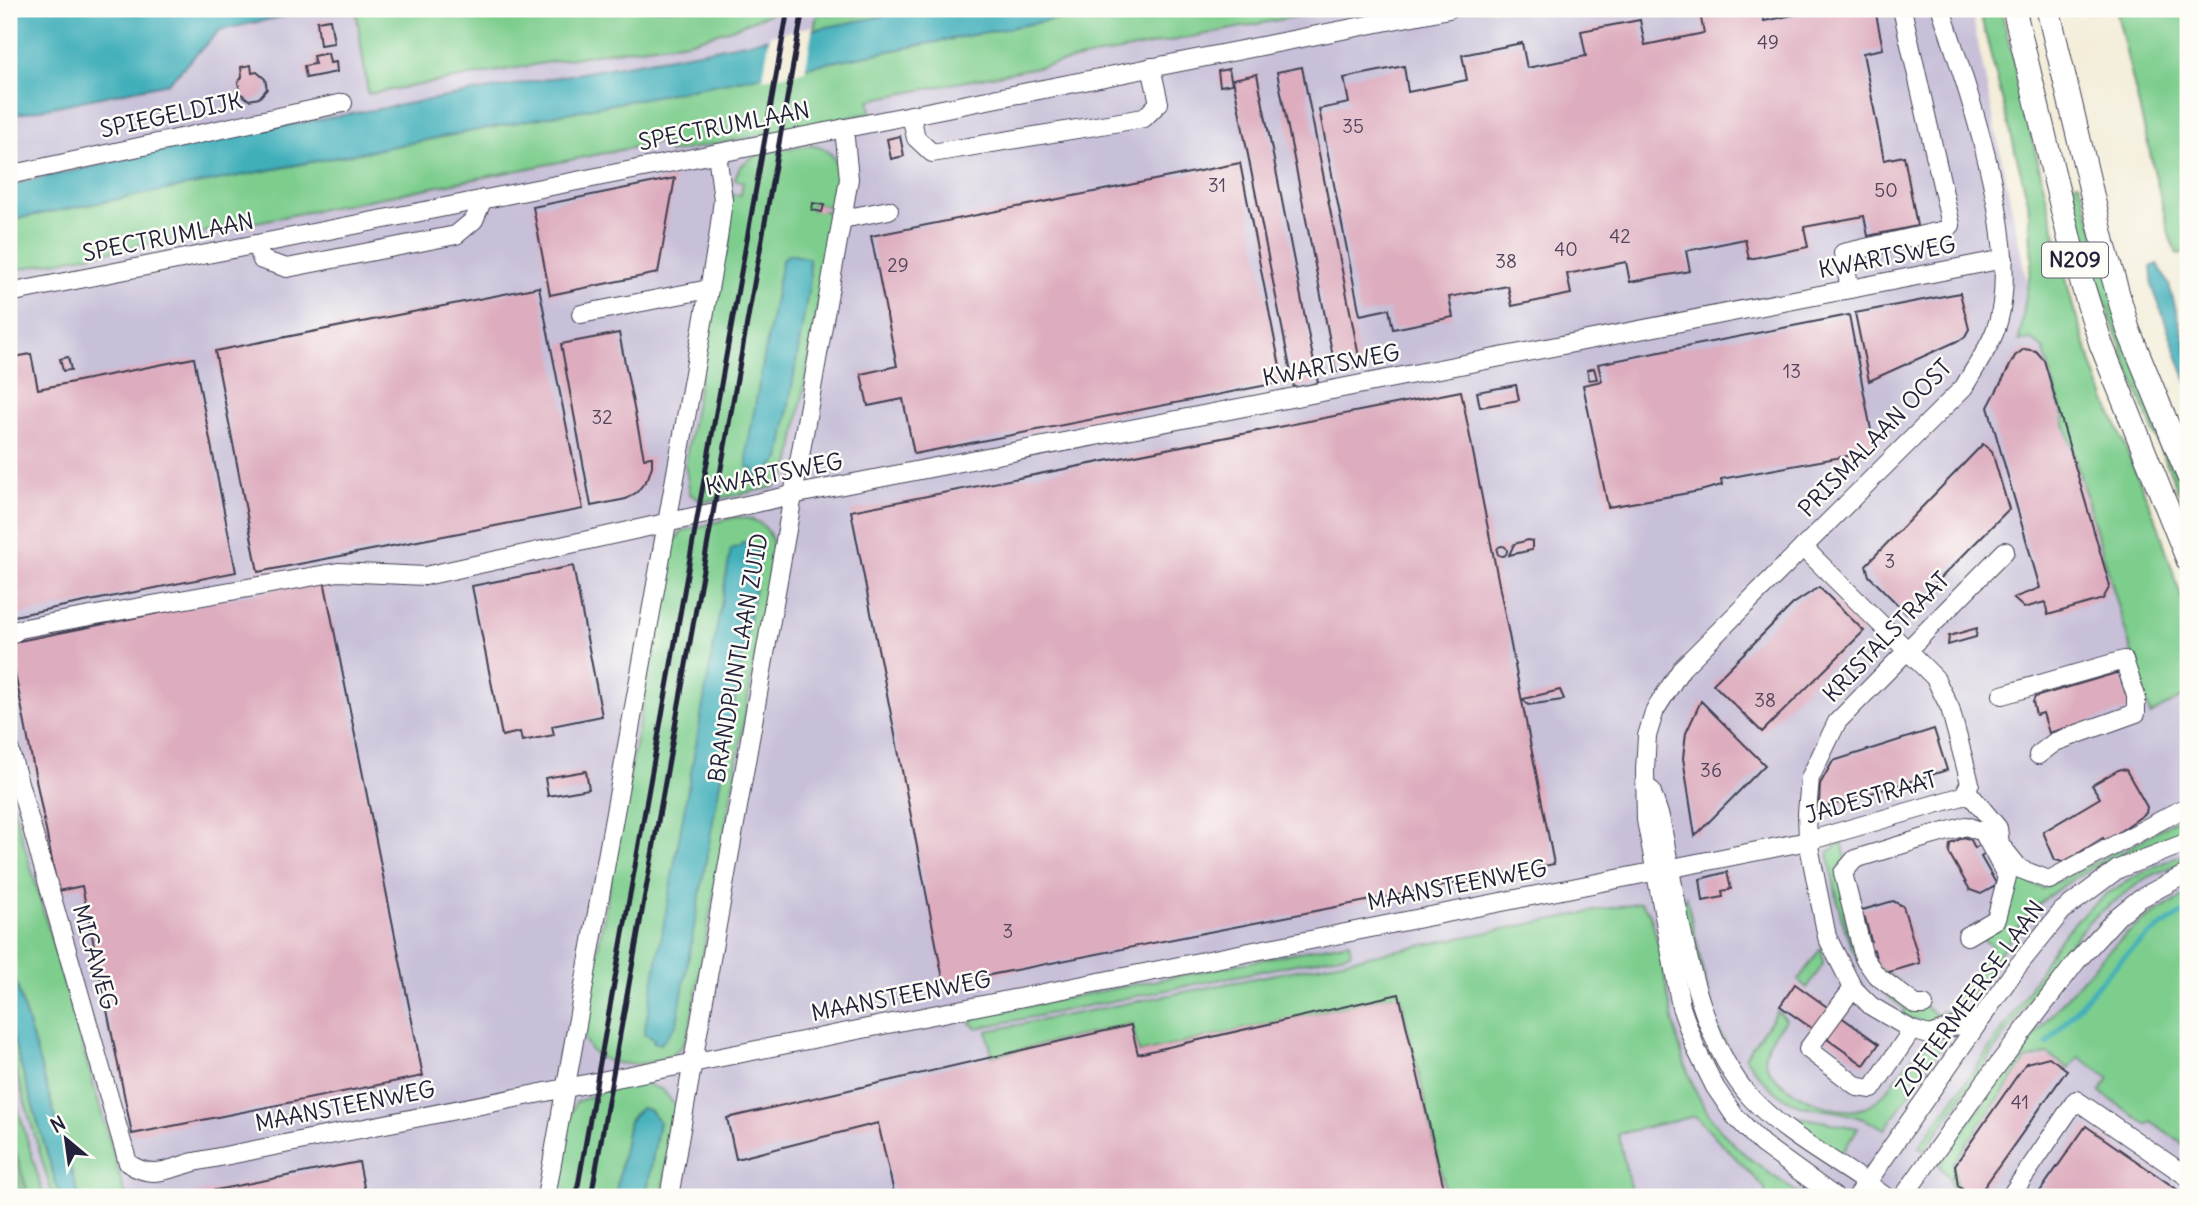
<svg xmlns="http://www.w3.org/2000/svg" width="2197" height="1206" viewBox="0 0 2197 1206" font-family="Delius,sans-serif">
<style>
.industrial{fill:#c8bfd8}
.green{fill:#7dcd8d;stroke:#507864;stroke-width:2}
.forest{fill:#66b078;stroke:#44695a;stroke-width:2}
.water{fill:#3fafba;stroke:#30687a;stroke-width:2}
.pier{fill:#f3edd9}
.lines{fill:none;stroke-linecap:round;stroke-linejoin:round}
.stream{stroke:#3fafba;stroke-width:5}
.building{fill:#ddacbe}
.minor-casing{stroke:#414053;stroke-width:20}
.major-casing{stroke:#414053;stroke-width:25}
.minor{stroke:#fff;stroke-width:18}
.major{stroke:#fff;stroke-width:23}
.rail{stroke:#22223b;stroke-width:5}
.labels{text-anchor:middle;stroke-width:5;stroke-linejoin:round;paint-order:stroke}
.number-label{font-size:19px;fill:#51445c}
.shield{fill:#fdfcf7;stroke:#646373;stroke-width:2}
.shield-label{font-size:21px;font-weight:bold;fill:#22223b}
.street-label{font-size:23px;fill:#22223b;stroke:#fdfcf7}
</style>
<rect width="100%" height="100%" fill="#fdfcf7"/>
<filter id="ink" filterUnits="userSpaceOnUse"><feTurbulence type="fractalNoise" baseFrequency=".0143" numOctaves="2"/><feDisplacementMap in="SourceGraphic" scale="14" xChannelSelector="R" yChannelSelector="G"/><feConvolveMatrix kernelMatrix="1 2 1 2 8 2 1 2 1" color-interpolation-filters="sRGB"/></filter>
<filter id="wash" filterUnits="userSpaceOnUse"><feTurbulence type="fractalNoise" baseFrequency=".00686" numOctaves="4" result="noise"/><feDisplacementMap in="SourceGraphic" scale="28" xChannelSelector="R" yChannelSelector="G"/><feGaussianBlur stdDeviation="1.57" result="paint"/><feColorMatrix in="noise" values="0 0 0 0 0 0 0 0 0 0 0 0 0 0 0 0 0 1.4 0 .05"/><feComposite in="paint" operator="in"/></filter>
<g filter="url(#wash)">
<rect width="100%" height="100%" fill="#f3edd9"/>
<polygon class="industrial" points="9,9 1971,9 2035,321 2188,657 2188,1197 9,1197"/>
<g class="green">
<polygon points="356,9 782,9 731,29 688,42 607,52 368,94"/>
<polygon points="898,9 919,9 814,30 817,13 854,15"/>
<polygon points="1108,9 1335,9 869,100 871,113 669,153 666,141 9,271 9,220"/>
<polygon points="1979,9 2001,9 2073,307 2099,384 2158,525 2188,618 2188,694 2150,715 2043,348 2032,340 2019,341 2032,258 2028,201"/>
<polygon points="2116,9 2188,9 2188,252 2177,254 2170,238"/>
<path d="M802,146C845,142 840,179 835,208L813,203L812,210L835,212L791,461L784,478L774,487L703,502L690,494L685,464L732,194L741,195L743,182L735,180C740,151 779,151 802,146Z"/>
<path d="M2079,182L2161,439L2188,501V515C2142,406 2098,300 2071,184Z"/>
<path d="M736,517C762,518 775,531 773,557L691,1022C688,1031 687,1041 680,1048C660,1069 586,1075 583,1031L672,543L683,531Z"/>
<polygon points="9,792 125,1194 130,1197 79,1197 9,959"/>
<path d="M2188,812V830C2136,849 2070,871 2031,912C1997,947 1978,1004 1932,1025L1902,1015L1905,1009C1845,968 1841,919 1828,852L1842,842L1846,858L1845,917L1852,943L1937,1016L1941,1011L1945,1013L1992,946L1981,938L2014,875L2043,889L2116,851L2122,852Z"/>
<path d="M2188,853V859L2144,879L2089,921L2060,956L1924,1151L1919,1147C1952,1101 1986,1054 2018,1007C2031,988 2041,966 2054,947C2087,900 2135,872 2188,853Z"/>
<path d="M2188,895V1148L2151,1121L2147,1125L2100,1092L2109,1078L2079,1057L2069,1069L2048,1054L2026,1060L1953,1163L1957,1187L1972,1197H1954L1949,1177L1939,1166C1974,1113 2012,1063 2052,1014C2093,966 2129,921 2188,895Z"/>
<path d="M1686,896L1714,1020L1730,1054L1749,1083L1789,1115L1858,1128L1842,1153C1823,1149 1807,1134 1791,1123C1710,1067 1700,997 1682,906Z"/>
<path d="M1641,902L1650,914L1654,928C1672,998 1673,1077 1724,1134C1746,1159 1776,1177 1803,1197H1767L1764,1187L1695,1116L1618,1134L1632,1195L1637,1197H1447L1400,994L1139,1053L1132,1024L992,1056L987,1031Z"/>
<polygon points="1349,942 1351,953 977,1028 970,1023 977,1016"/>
<polygon points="1822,947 1823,964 1807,988 1798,980"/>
<path d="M1777,1011L1786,1019C1776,1033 1759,1048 1767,1066C1774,1081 1795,1093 1809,1100C1901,1142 1886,1044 1946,1040L1885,1129C1820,1093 1797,1132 1745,1057Z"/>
<polygon points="9,1026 60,1197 53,1197 9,1048"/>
<polygon points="9,1078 44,1197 9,1197"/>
<polygon points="643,1083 663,1090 676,1107 662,1197 646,1197 659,1121 641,1111 635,1113 629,1121 615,1197 554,1197 568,1120 576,1102 613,1088"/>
</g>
<polygon class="forest" points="9,1130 27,1189 9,1195"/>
<g class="water">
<polygon points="9,9 319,9 220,30 168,83 9,116"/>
<polygon points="919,9 1108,9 9,220 9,185 248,132 699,52"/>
<polygon points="789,254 809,258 810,280 780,459 762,477 754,475 755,470 747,467 747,449 782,260"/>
<polygon points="2158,264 2169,285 2188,351 2188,385 2153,288 2151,267"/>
<polygon points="742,542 750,543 750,548 761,553 677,1023 661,1044 653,1042 654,1039 644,1034 731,549 741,546"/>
<polygon points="9,959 79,1197 60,1197 9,1026"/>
<polygon points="641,1108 649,1110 659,1121 646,1197 615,1197 629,1121"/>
</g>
<polygon class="pier" points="813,26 805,71 763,79 770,35"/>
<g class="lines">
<path class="stream" d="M2047,1044C2089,995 2129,940 2188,911"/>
</g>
<g id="blocks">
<g class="building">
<polygon points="1699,9 1761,9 1764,21 1823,9 1875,9 1883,49 1863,53 1884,160 1904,156 1917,226 1868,236 1864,216 1804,227 1808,247 1749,259 1745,239 1686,251 1690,271 1630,282 1626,262 1567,274 1571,294 1512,306 1508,286 1449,297 1453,317 1393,329 1389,309 1360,315 1319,109 1349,103 1344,78 1404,66 1408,92 1467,80 1462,55 1522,43 1527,68 1586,56 1581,31 1640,20 1645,45 1704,33"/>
<polygon points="330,19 334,43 320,45 317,21"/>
<polygon points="328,53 330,63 336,62 337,72 306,78 304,66 315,64 313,56"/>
<polygon points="251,65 252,73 257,72 265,79 267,89 259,98 249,100 240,93 238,82 242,77 241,67"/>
<polygon points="1302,67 1361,367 1336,372 1277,72"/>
<polygon points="1229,69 1232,84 1220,86 1218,71"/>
<polygon points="1257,74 1318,383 1294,388 1233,79"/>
<polygon points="900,136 904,156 891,159 887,139"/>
<polygon points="1240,163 1283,382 914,454 903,399 868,406 861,374 897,366 871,236"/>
<polygon points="675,178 658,273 550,295 533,207"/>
<polygon points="813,203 824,205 822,212 812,210"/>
<polygon points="539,287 583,509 258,572 215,351"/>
<polygon points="1960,293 1969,329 1964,338 1869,381 1855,313"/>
<polygon points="1849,315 1875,451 1721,479 1722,485 1700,491 1608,507 1583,385 1602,381 1598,364"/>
<polygon points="619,333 644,458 652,457 652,466 648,478 637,492 626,499 591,506 561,344"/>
<polygon points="2024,349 2036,351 2044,360 2110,586 2103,599 2048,615 2045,602 2024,608 2013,598 2040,588 1988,407 2015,356"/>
<polygon points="31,354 38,389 194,358 236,572 9,617 9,358"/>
<polygon points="68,357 71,370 63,371 60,359"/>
<polygon points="1594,368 1597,379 1589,380 1587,370"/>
<polygon points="1516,385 1519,400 1480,407 1477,392"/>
<polygon points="1461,391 1554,864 944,984 851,511"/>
<polygon points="1983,444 1992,452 2009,509 1906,613 1869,576 1866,565"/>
<polygon points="1528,540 1532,541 1532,550 1509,555 1514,544"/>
<circle cx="1502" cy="551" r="5"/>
<polygon points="573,566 602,716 552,726 554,735 522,741 520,732 502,736 472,586"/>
<polygon points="324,580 423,1076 132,1134 82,886 58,891 9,643"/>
<polygon points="1819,587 1864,631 1762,732 1713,684 1793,604"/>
<polygon points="1977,628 1976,637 1948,645 1949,636"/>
<polygon points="2116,673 2119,674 2131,705 2126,710 2049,733 2043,713 2036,715 2033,702 2035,697"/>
<polygon points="1560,690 1564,699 1562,700 1528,705 1523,699"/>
<polygon points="1701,701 1765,765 1695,836 1683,758 1686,733"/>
<polygon points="1934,729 1947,770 1826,807 1819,803 1820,784 1833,761"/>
<polygon points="2120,769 2126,770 2147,807 2146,813 2105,842 2103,838 2079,853 2081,856 2076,859 2074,856 2063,862 2055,860 2043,832 2100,798 2092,785"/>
<polygon points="586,771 589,789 548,796 545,778"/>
<polygon points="1964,837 1971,840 1975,848 1981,844 1986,853 1981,857 1997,885 1981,894 1970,890 1949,853 1950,844"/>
<polygon points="1727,872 1731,889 1722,891 1723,897 1703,901 1700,879"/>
<polygon points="1893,901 1903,906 1920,963 1886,973 1878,966 1874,950 1870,951 1868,942 1871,941 1865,918 1861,919 1859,911"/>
<polygon points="1795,984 1879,1044 1864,1065 1780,1006"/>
<polygon points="1399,994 1446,1197 895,1197 878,1123 736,1159 727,1118 1131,1025 1138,1054"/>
<polygon points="2049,1057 2067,1070 1977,1197 1973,1197 1958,1186 1955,1165 2026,1063"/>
<polygon points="2086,1126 2188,1197 2036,1197"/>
<polygon points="359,1162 366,1197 185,1197 185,1196"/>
</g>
</g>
</g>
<g filter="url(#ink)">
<use href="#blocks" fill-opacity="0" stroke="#414053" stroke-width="2"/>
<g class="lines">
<defs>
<g id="minor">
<polyline points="911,115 916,138 932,153 1144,118 1159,103 1151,67"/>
<polyline points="9,175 343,103"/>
<polyline points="842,219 889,210"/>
<polyline points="256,244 262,260 287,268 456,235 474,220 483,199"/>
<polyline points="1850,289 1843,253 1945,230 1951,225 1902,9"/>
<polyline points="9,293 1449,9"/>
<polyline points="581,314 709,289"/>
<polyline points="9,636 20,629 51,623 338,572 425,576 792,495 2004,259"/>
<polyline points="2002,695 2124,660 2136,696 2136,713 2055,742 2038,755"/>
<path d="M9,748L128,1163C152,1180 168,1169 194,1162L1808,841L1963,796L1970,783L1950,708L1935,678L1803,547"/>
<path d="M1651,790L1660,817C1678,903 1692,1035 1752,1099C1790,1139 1843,1164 1886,1197"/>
<polyline points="1968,792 1998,828 2000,844 2020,869 2049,880 2188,806"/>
<polyline points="1853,988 1808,1049 1858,1087 1872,1089 1912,1030"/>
<polyline points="1924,1005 1916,1005 1876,975 1864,958 1843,873 1855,859 1917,840 1966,826 1983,832 2007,877 1996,919 1967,936"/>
<polyline points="1983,1017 1929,1035 1912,1030 1871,1006 1853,988 1827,937 1808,841 1807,813 1810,778 1837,722 2005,551"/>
<polyline points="546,1197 718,239 723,200 717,153"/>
<polyline points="669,1197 849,179 844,128"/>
<path d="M1835,1197L1762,1144L1734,1115L1715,1087L1696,1049L1681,1007L1646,820L1645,770L1647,736L1655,710L1682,668L1964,387C1974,369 1988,350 1995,331C2026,253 1967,88 1941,9"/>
<polyline points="1857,1197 2017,967 2062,911 2118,869 2188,842"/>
<polyline points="1903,1197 1984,1083 2076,962 2118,916 2139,899 2188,873"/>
<polyline points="2010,1197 2076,1100 2188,1177"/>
</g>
<g id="major">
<polyline points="2014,9 2073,254 2101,344 2188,560"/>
<polyline points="2048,9 2105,249 2128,329 2188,475"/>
</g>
</defs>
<use href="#minor" class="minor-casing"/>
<use href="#major" class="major-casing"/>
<use href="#minor" class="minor"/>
<use href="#major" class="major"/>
<g class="rail">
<polyline points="576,1197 788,9"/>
<polyline points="591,1197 803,9"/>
</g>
</g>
</g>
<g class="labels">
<g class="number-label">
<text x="1768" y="49">49</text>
<text x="1353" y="133">35</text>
<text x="1217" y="192">31</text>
<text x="1886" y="197">50</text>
<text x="1620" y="243">42</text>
<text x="1566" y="256">40</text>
<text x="1506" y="268">38</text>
<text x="898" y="272">29</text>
<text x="1792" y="378">13</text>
<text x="602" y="424">32</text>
<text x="1890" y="568">3</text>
<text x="1765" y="707">38</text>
<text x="1711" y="777">36</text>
<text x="1008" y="938">3</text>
<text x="2020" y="1109">41</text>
</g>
<rect class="shield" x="2042" y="242.5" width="66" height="35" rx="5"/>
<g class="shield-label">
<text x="2075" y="267">N209</text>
</g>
<g class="street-label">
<text transform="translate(171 115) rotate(-12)" y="8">SPIEGELDIJK</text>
<text transform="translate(724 126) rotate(-11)" y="8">SPECTRUMLAAN</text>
<text transform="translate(168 237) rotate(-11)" y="8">SPECTRUMLAAN</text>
<text transform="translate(1887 257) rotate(-11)" y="8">KWARTSWEG</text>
<text transform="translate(1331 365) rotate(-11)" y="8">KWARTSWEG</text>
<text transform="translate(1875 438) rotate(-46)" y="8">PRISMALAAN OOST</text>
<text transform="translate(774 474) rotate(-11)" y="8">KWARTSWEG</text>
<text transform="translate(1886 637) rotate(-46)" y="8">KRISTALSTRAAT</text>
<text transform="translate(738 658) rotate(-80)" y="8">BRANDPUNTLAAN ZUID</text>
<text transform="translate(1871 797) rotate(-16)" y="8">JADESTRAAT</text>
<text transform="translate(1457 885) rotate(-11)" y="8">MAANSTEENWEG</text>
<text transform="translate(95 957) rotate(74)" y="8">MICAWEG</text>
<text transform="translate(901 996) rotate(-11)" y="8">MAANSTEENWEG</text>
<text transform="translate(1970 998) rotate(-54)" y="8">ZOETERMEERSE LAAN</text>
<text transform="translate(345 1106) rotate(-11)" y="8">MAANSTEENWEG</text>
</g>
</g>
<rect width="2197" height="1206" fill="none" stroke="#fdfcf7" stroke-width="35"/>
<g transform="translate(66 1139) rotate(331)" stroke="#fdfcf7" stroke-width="5" paint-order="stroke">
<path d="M0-5L12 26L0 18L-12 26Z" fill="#22223b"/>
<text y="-10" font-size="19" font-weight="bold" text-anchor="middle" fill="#22223b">N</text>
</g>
</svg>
